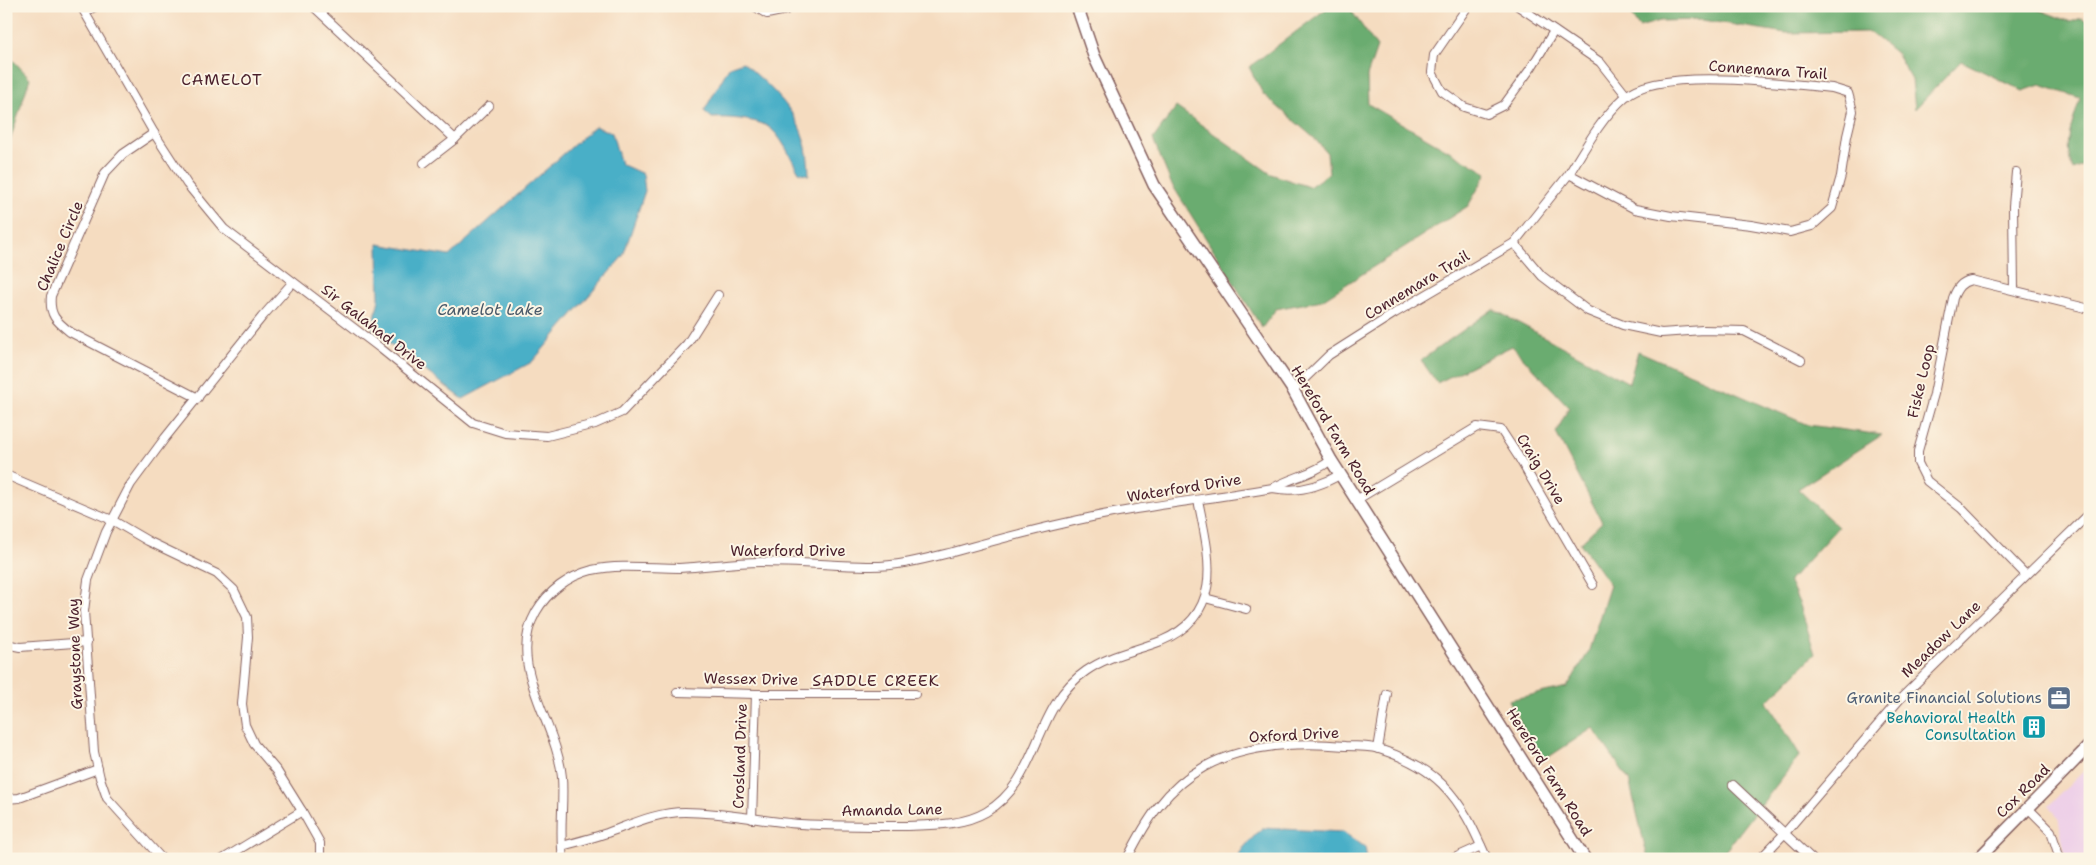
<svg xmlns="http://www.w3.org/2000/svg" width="2096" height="865" viewBox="0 0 2096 865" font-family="'Shantell Sans',sans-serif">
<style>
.built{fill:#eed0e8}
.forest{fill:#6aac6f;stroke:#5a664d}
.water{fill:#48afc7;stroke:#496779}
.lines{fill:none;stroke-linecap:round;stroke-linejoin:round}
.street-casing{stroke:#86615f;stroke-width:10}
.secondary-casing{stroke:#86615f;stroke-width:14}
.street{stroke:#fff;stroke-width:8}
.secondary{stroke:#fff;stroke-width:11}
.labels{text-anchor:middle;stroke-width:4;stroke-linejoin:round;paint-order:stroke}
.street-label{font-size:15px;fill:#4a1f2b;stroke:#fcf5e5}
.service-label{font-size:15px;fill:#4e5e75;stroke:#fcf5e5;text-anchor:end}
.culture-label{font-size:15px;fill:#0d838f;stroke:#fcf5e5;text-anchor:end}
.neighbourhood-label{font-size:16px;letter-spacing:1px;fill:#4a1f2b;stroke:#fcf5e5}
.water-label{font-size:16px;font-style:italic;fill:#495969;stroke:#fcf5e5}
</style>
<rect width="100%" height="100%" fill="#fcf5e5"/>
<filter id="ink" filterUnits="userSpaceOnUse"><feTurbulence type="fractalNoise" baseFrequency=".02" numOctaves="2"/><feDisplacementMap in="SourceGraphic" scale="10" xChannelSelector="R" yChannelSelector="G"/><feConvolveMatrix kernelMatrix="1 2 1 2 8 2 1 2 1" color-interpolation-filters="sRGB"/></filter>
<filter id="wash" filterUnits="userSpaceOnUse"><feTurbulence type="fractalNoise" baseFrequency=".0096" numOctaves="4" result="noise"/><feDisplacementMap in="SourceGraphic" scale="20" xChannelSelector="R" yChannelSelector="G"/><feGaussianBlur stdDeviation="1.12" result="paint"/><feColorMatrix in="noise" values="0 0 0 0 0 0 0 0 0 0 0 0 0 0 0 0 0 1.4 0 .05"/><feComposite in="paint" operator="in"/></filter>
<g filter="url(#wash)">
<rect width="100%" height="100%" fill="#f5dcc0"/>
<polygon class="built" points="2090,765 2090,859 2066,859 2058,817 2049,805"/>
<g class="forest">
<polygon points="1330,6 1348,6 1377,47 1367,76 1368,104 1487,173 1468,206 1322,300 1276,309 1262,328 1171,183 1153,139 1176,107 1271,174 1309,187 1329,173 1327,153 1314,138 1263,94 1249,67"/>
<path d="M1625,6H2029L2071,22L2081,18L2090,22V148L2082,166L2073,170C2062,142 2073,125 2080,98L2040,85L2023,91L1961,61L1915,109L1912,80L1897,54L1870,32L1786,33L1702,20L1660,21L1639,27Z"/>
<polygon points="6,53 30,78 6,153"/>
<polygon points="1493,309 1629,383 1638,351 1808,425 1882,435 1798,489 1838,527 1789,581 1800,605 1815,654 1767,702 1800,755 1719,859 1648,859 1629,780 1593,728 1541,762 1509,700 1567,687 1588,653 1610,585 1580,543 1602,522 1556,433 1569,407 1512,346 1437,383 1421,360"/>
</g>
<g class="water">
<path d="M743,62C782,98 808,119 809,175L799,172C791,159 781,134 767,126C755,119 726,117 712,118L704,111L729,67Z"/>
<polygon points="595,126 612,133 621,164 643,174 645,191 623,256 532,362 463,399 372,331 379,299 378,244 449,256"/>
<polygon points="1262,828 1343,832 1365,847 1367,859 1236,859 1244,847"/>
</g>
</g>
<g filter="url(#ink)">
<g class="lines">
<defs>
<g id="street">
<polyline points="81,6 154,133 187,184 224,229 380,348 473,423 505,433 547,436 595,424 622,412 687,344 718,295"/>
<polyline points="313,6 455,139"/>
<polyline points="754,6 767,14 786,10 791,6"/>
<polyline points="1468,6 1434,55 1432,72 1442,91 1464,107 1486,114 1504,105 1531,68 1554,31"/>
<polyline points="1518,6 1600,62 1626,95"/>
<polyline points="85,12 96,6"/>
<path d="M154,133L123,154L105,173L51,296C49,315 56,321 70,332L198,398"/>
<polyline points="424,163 455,139 489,106"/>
<polyline points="1514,243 1542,276 1588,311 1623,325 1661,333 1703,330 1744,331 1801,360"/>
<polyline points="2014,290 2013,206 2016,172"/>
<path d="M1293,390L1329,355L1395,313L1514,243L1569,174L1635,209L1671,216L1751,225L1790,232L1812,226L1832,208L1841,176L1847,136L1853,111L1848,93L1832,88C1787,84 1658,66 1625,97C1601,118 1585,148 1569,174"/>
<polyline points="6,475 112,520 148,541 217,574 234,590 247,617 248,637 242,704 245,725 254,744 277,771 302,811 320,843 320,859"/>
<path d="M1273,488C1297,493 1321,486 1341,474"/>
<polyline points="1358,499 1477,427 1501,430 1518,456 1593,585"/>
<path d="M2026,575L1961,508L1927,481L1918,463V451L1934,394L1953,298C1957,288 1961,282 1971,280L2090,309"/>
<polyline points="1205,598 1246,609"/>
<polyline points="6,644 20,647 87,642"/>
<polyline points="677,692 756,694 915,694"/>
<polyline points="1378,749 1387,694"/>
<polyline points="1733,785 1812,859"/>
<polyline points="6,799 19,798 98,769"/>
<polyline points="2027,807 2051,831 2060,859"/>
<polyline points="752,819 756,694"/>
<path d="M562,846C577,842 592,838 607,833C632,824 657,812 685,812C723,812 762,821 800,824C834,826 869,826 903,826C930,825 962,826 986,812C1040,781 1033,707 1086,671C1109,655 1135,651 1161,641C1226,614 1209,555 1198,500"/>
<polyline points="162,859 107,798 100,778 94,752 84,611 88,580 106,532 131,484 165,438 262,317 293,282"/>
<polyline points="223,859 302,811"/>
<path d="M563,859C559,831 564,804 562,777C557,722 505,666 536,612C548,591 569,576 592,570C620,564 651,568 679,568C706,567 733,562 760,562C796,562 832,565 867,566C896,567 925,559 953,552C989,542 1025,532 1061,524C1131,507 1203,500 1273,488C1292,477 1314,474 1331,460"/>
<path d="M1127,859C1146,821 1166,788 1204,767C1246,744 1299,742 1345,746C1356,746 1369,746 1379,749C1401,756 1426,768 1442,784C1464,806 1475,832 1487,859"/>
<polyline points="1452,859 1481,846"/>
<polyline points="1760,859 1785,833 1900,699 2090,513"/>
</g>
<g id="secondary">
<polyline points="1077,6 1094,56 1154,185 1293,390 1331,460 1585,859"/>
<polyline points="1978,859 2090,745"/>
</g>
</defs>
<use href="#street" class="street-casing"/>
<use href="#secondary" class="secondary-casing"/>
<use href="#street" class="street"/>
<use href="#secondary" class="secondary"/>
</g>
</g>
<defs>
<symbol id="office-square" viewBox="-11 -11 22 22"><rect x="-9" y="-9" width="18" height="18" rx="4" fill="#5c6f8a" stroke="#fcf5e5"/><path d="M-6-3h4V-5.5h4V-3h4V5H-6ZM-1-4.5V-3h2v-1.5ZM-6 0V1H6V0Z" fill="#fff"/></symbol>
<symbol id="building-square" viewBox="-11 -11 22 22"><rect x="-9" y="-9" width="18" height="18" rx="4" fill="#0f9aa8" stroke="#fcf5e5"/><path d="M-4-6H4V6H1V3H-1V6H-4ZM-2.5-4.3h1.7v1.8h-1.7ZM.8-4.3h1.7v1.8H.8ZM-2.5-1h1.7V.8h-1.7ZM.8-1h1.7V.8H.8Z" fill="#fff"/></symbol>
</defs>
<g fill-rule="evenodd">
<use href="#office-square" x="2045" y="684" width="28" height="28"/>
<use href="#building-square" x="2020" y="713" width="28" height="28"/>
</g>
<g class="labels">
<g class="street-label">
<text transform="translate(1768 70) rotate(4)" y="5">Connemara Trail</text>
<text transform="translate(60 246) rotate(-67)" y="5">Chalice Circle</text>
<text transform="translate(1417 285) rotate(-31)" y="5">Connemara Trail</text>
<text transform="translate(374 327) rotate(38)" y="5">Sir Galahad Drive</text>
<text transform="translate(1921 381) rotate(-77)" y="5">Fiske Loop</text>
<text transform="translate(1333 430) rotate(59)" y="5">Hereford Farm Road</text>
<text transform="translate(1541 469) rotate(59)" y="5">Craig Drive</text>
<text transform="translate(1184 488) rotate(-9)" y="5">Waterford Drive</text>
<text x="788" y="556">Waterford Drive</text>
<text transform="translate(1941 639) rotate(-44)" y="5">Meadow Lane</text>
<text transform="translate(75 654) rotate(-92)" y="5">Graystone Way</text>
<text transform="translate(751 679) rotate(1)" y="5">Wessex Drive</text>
<text transform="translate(1294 735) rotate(-3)" y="5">Oxford Drive</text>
<text transform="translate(740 756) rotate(-88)" y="5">Crosland Drive</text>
<text transform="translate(1549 772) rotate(58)" y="5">Hereford Farm Road</text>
<text transform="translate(2023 791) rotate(-45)" y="5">Cox Road</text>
<text transform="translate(892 810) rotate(-1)" y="5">Amanda Lane</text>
</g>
<g class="service-label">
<text x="2042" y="703">Granite Financial Solutions</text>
</g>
<g class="culture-label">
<text x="2016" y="723">Behavioral Health<tspan x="2016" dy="17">Consultation</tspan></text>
</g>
<g class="neighbourhood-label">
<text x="222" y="85">CAMELOT</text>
<text x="876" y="686">SADDLE CREEK</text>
</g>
<g class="water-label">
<text x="490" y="315">Camelot Lake</text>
</g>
</g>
<rect width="2096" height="865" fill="none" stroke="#fcf5e5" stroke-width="25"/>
</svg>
